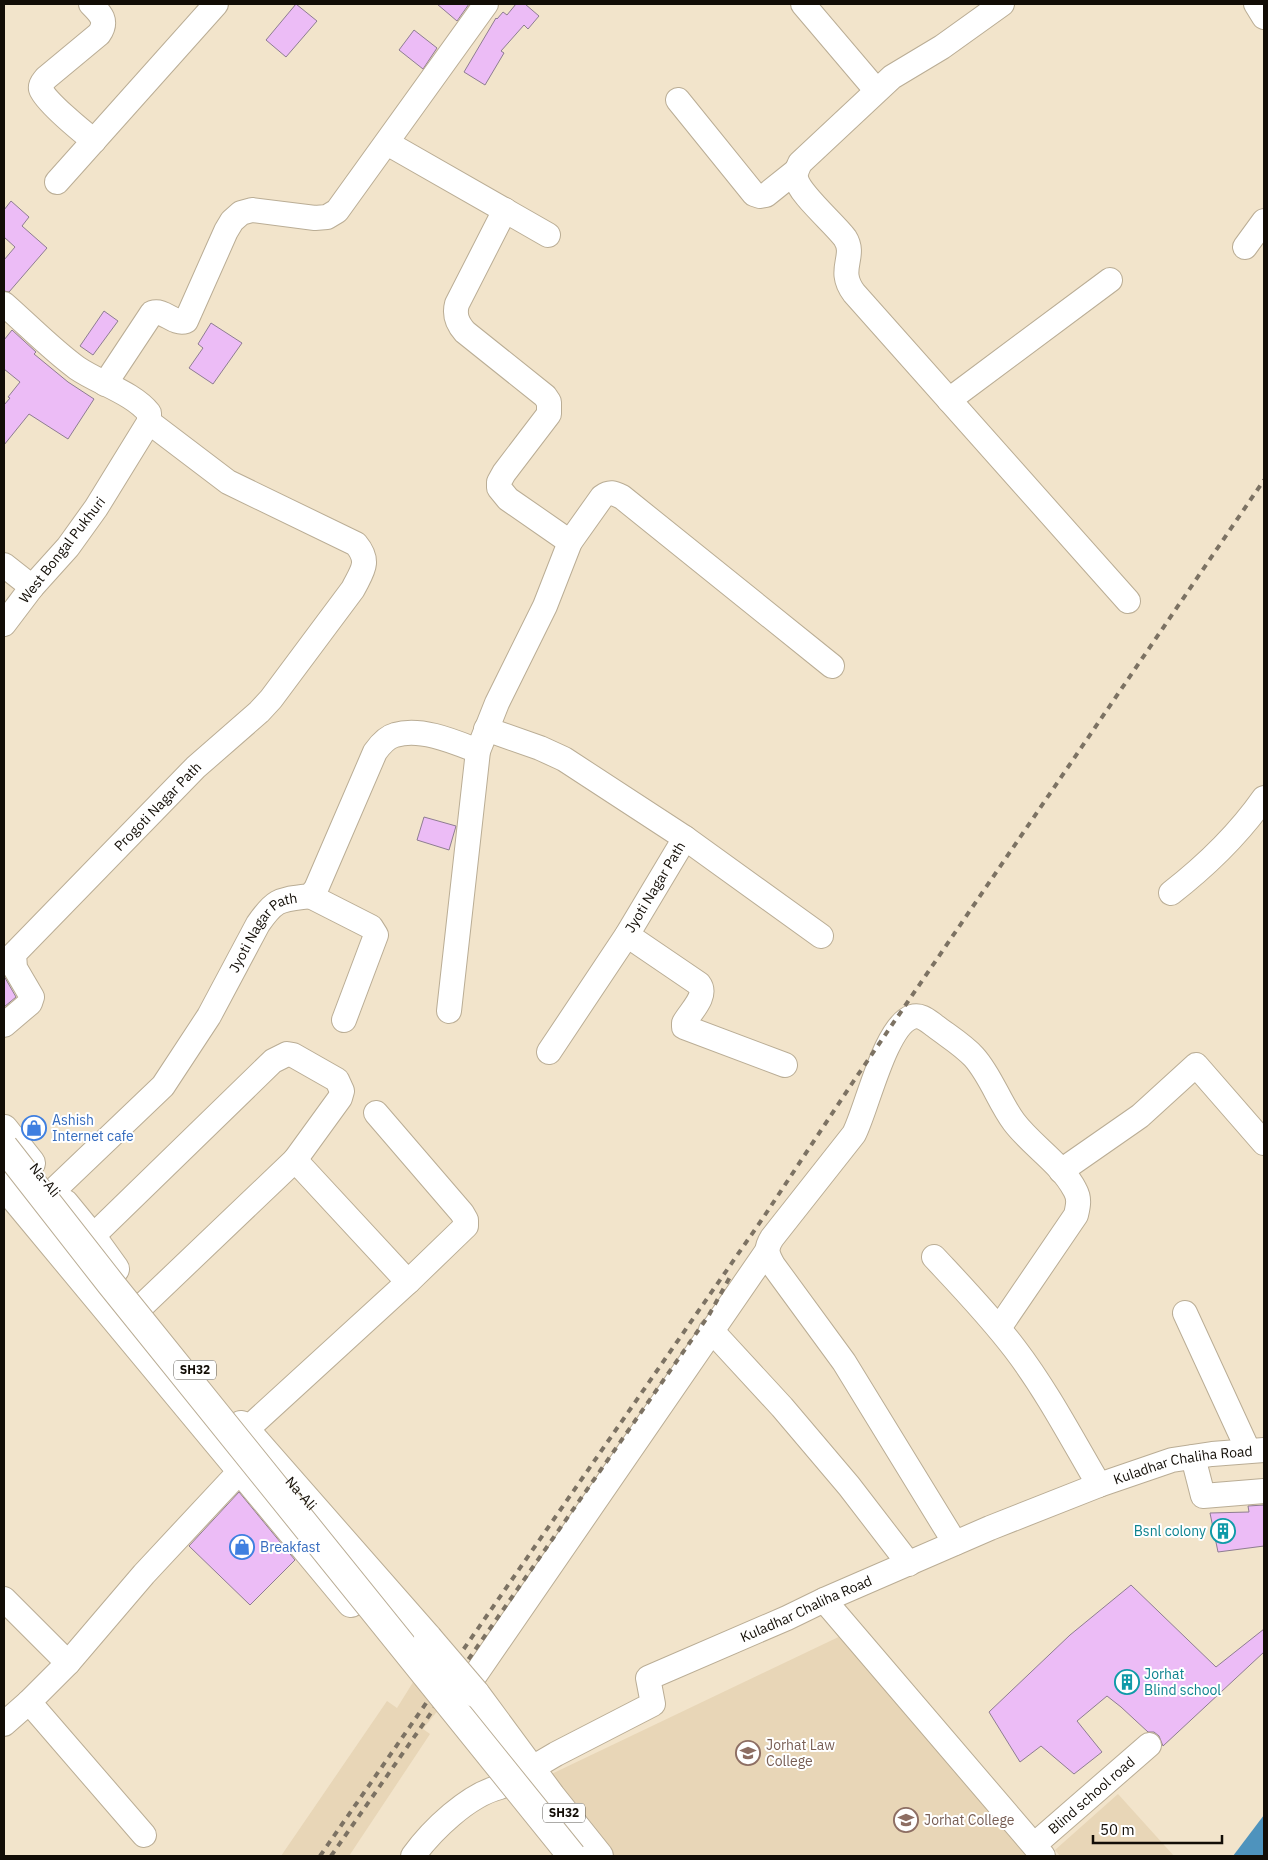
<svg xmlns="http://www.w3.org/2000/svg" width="1268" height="1860" viewBox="0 0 1268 1860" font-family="'IBM Plex Sans',sans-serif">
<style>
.built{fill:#e8d6b7}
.water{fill:#4e93bd}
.building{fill:#ecbcf6;stroke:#8e7d91}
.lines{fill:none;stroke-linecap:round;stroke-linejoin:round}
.minor-casing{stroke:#baad95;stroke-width:26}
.major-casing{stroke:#baad95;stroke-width:30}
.minor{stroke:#fff;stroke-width:24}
.major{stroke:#fff;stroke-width:28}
.rail{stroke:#7c7263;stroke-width:4;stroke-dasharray:6 6;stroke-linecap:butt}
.major-bridge-casing{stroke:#baad95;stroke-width:30;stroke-linecap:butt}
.major-bridge{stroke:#fff;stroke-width:28}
.labels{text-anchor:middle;stroke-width:4;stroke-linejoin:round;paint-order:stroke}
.shield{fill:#fff;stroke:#595651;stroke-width:1}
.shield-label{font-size:12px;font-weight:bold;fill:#120d06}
.street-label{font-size:14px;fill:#120d06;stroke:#fff}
.shop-label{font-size:14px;fill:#366cbe;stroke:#fff;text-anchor:start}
.culture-label{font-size:14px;fill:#0d838f;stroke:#fff;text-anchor:end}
.education-label{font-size:14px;fill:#785e54;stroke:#fff;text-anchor:start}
</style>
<rect width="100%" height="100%" fill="#f2e4cb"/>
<g class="built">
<polygon points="849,1632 1037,1856 595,1856 541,1779"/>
<polygon points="420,1671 447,1699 423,1729 430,1734 349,1856 281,1856 387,1701 397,1708"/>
<polygon points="1118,1794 1174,1856 1060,1856 1055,1850"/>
</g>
<polygon class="water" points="1264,1815 1264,1856 1233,1856"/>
<g class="building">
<polygon points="296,4 317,21 286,57 266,40"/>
<polygon points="437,4 469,4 457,21"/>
<polygon points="516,4 525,4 539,16 528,29 524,25 501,51 504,53 485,85 464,72 496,18 497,19 503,12 507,15"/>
<polygon points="414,30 437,48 423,69 399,50"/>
<polygon points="11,201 29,217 22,226 47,248 9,292 4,291 4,260 15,247 4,237 4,210"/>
<polygon points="104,311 118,321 93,355 80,346"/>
<polygon points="211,323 242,343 213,384 189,368 203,348 198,344"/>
<polygon points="12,330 36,352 34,354 68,382 94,399 68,439 29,414 4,445 4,405 10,398 8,397 20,382 4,369 4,340"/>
<polygon points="424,817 456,826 449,850 417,840"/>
<polygon points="4,976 16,997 4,1007"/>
<polygon points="239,1492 295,1560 250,1605 189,1546"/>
<polygon points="1264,1505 1264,1546 1218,1552 1210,1513 1249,1512 1248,1506"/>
<polygon points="1131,1585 1216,1667 1264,1629 1264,1652 1163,1746 1159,1736 1154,1732 1148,1732 1121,1707 1107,1696 1077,1721 1102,1752 1074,1774 1041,1746 1020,1762 989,1712 1070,1635"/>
</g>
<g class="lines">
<defs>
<g id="minor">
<path d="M91,4C101,14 108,21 99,34L46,78C43,82 40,84 41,89C42,99 84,133 94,141"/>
<polyline points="803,4 876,90"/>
<path d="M1002,4L942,47L892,77L800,163C798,168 795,172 796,178C799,194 834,223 845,238C857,257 836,269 854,293L1128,601"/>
<polyline points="1256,4 1264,17"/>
<polyline points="678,100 754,194 760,196 766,195 796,171"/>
<polyline points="387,143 548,235"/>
<polyline points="57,182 216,4"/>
<path d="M505,210L457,304C454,315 457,323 465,332L545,396L549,402V414L504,473L499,482V488L508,499L570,542"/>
<polyline points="1245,247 1264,221"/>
<path d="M4,304C28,325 51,349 77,368C99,383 133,393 149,413V422L96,508L68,547L32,587L4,624"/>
<path d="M105,384L152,313C165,309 173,325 186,321L226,231L232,221L241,213L252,210L315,218L327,217L337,211L486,4"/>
<polyline points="949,400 1110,280"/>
<polyline points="4,565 32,587"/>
<polyline points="486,729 540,748 564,759 685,838 627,935 549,1052"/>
<polyline points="685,838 821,936"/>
<path d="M1171,893C1207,865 1238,835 1264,798"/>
<polyline points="310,896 371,927 376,935 344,1020"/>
<path d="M627,935L699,984C708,996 690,1012 684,1023V1027L785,1065"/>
<path d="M449,1011L478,751L497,703L545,606L570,542L602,497C610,491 614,493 622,497L832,666"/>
<path id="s1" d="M4,1025L30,1003L32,997L15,968L14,954L196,767L259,712L271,699L353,589C362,571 371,562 356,544L228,482L149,422"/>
<polyline points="1061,1171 1140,1116 1196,1065 1264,1143"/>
<path id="s2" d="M53,1191L163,1086L209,1016L258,924C276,898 280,900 310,896L316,889L375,752C380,745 387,737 395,735C421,727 455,742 478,751"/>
<polyline points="92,1237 273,1061 287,1054 293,1055 337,1080 342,1091 340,1098 295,1160"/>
<path d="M934,1257C962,1287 990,1316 1015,1349C1047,1391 1072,1439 1099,1485"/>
<polyline points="144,1304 295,1160 408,1282"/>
<polyline points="1185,1313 1248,1450"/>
<polyline points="711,1330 782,1407 849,1486 909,1564"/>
<polyline points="245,1431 408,1282 466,1226 466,1220 462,1213 376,1113"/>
<polyline points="1193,1457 1203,1496 1264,1491"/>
<path d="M955,1543L844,1362L773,1265C767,1254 765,1249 772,1238L854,1134C867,1109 885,1026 912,1017C921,1014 928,1021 935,1026C948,1036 963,1045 974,1057C991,1076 999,1102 1014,1122C1032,1146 1061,1163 1075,1190C1080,1199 1078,1206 1076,1215L999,1328"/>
<polyline points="4,1599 68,1663"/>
<polyline points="824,1600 1043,1856"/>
<polyline points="469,1684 767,1251"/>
<polyline points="4,1724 29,1702"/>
<polyline points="144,1835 29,1702 68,1663 144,1574 241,1470"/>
<path id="s3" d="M1034,1845L1149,1745"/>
<path id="s4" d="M413,1856C432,1830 468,1795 500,1787L556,1754L653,1704L648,1678L787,1618L824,1600L990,1528L1099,1485L1172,1460L1212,1454L1264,1450"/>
</g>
<g id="major">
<polyline points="4,1129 31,1163"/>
<polyline points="4,1185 351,1603"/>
<polyline points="65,1204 92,1237 115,1269"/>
<path id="s5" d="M241,1425L428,1638"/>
<polyline points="475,1693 551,1796 599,1856"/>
</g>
</defs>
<use href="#minor" class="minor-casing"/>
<use href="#major" class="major-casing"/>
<use href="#minor" class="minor"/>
<use href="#major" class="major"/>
<g class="rail">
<polyline points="320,1856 763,1218 853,1082 1264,480"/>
<polyline points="331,1856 709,1315 731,1275"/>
</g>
<defs>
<g id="major-bridge">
<polyline points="4,1147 111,1284 572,1856"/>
<polyline points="428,1638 475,1693"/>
</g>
</defs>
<use href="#major-bridge" class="major-bridge-casing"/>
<use href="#major-bridge" class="major-bridge"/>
</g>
<defs>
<symbol id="shop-ring" viewBox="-11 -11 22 22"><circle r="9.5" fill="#fff" stroke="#3f7fe0" stroke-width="1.5"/><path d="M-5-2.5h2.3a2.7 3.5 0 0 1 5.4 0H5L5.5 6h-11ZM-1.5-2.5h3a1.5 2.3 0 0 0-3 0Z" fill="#3f7fe0"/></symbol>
<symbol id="building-ring" viewBox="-11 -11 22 22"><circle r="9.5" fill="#fff" stroke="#0f9aa8" stroke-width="1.5"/><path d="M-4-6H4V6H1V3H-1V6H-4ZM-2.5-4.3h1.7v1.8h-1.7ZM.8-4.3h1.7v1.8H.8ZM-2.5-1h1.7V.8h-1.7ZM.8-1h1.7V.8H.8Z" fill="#0f9aa8"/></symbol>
<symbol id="university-ring" viewBox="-11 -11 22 22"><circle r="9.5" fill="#fff" stroke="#8d6e63" stroke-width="1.5"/><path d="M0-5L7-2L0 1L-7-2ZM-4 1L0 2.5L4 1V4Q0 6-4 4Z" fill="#8d6e63"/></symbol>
</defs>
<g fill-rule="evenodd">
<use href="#shop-ring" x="20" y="1114" width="28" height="28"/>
<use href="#building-ring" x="1209" y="1517" width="28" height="28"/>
<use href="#shop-ring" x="228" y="1533" width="28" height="28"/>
<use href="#building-ring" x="1113" y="1668" width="28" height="28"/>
<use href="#university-ring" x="734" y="1739" width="28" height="28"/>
<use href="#university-ring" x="892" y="1806" width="28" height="28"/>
</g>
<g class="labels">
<g class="shield">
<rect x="174" y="1360.5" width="42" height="19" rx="4"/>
<rect x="543" y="1803.5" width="42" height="19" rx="4"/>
</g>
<g class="shield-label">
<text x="195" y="1374">SH32</text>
<text x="564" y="1817">SH32</text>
</g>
<g class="street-label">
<text transform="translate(62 550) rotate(-52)" y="5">West Bongal Pukhuri</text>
<text dy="5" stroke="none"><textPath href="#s1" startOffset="294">Progoti Nagar Path</textPath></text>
<text transform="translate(655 887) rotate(-59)" y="5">Jyoti Nagar Path</text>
<text dy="5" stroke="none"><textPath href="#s2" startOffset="338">Jyoti Nagar Path</textPath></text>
<text transform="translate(45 1180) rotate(51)" y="5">Na-Ali</text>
<text dy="5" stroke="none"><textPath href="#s4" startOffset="891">Kuladhar Chaliha Road</textPath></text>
<text dy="5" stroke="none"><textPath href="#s5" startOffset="91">Na-Ali</textPath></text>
<text dy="5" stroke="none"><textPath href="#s4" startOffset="486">Kuladhar Chaliha Road</textPath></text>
<text dy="5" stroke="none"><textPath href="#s3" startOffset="76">Blind school road</textPath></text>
</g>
<g class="shop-label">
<text x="52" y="1125">Ashish<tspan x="52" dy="16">Internet cafe</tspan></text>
<text x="260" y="1552">Breakfast</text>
</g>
<g class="culture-label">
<text x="1206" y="1536">Bsnl colony</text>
<text x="1144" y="1679" text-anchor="start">Jorhat<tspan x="1144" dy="16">Blind school</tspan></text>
</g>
<g class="education-label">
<text x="766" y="1750">Jorhat Law<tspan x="766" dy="16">College</tspan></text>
<text x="924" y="1825">Jorhat College</text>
</g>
</g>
<rect width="1268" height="1860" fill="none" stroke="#120d06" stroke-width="10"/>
<path d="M1093 1835v8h129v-8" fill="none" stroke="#120d06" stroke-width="2.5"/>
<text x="1100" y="1835" font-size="15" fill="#120d06" stroke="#ffffff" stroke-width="4" paint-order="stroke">50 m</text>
</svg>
